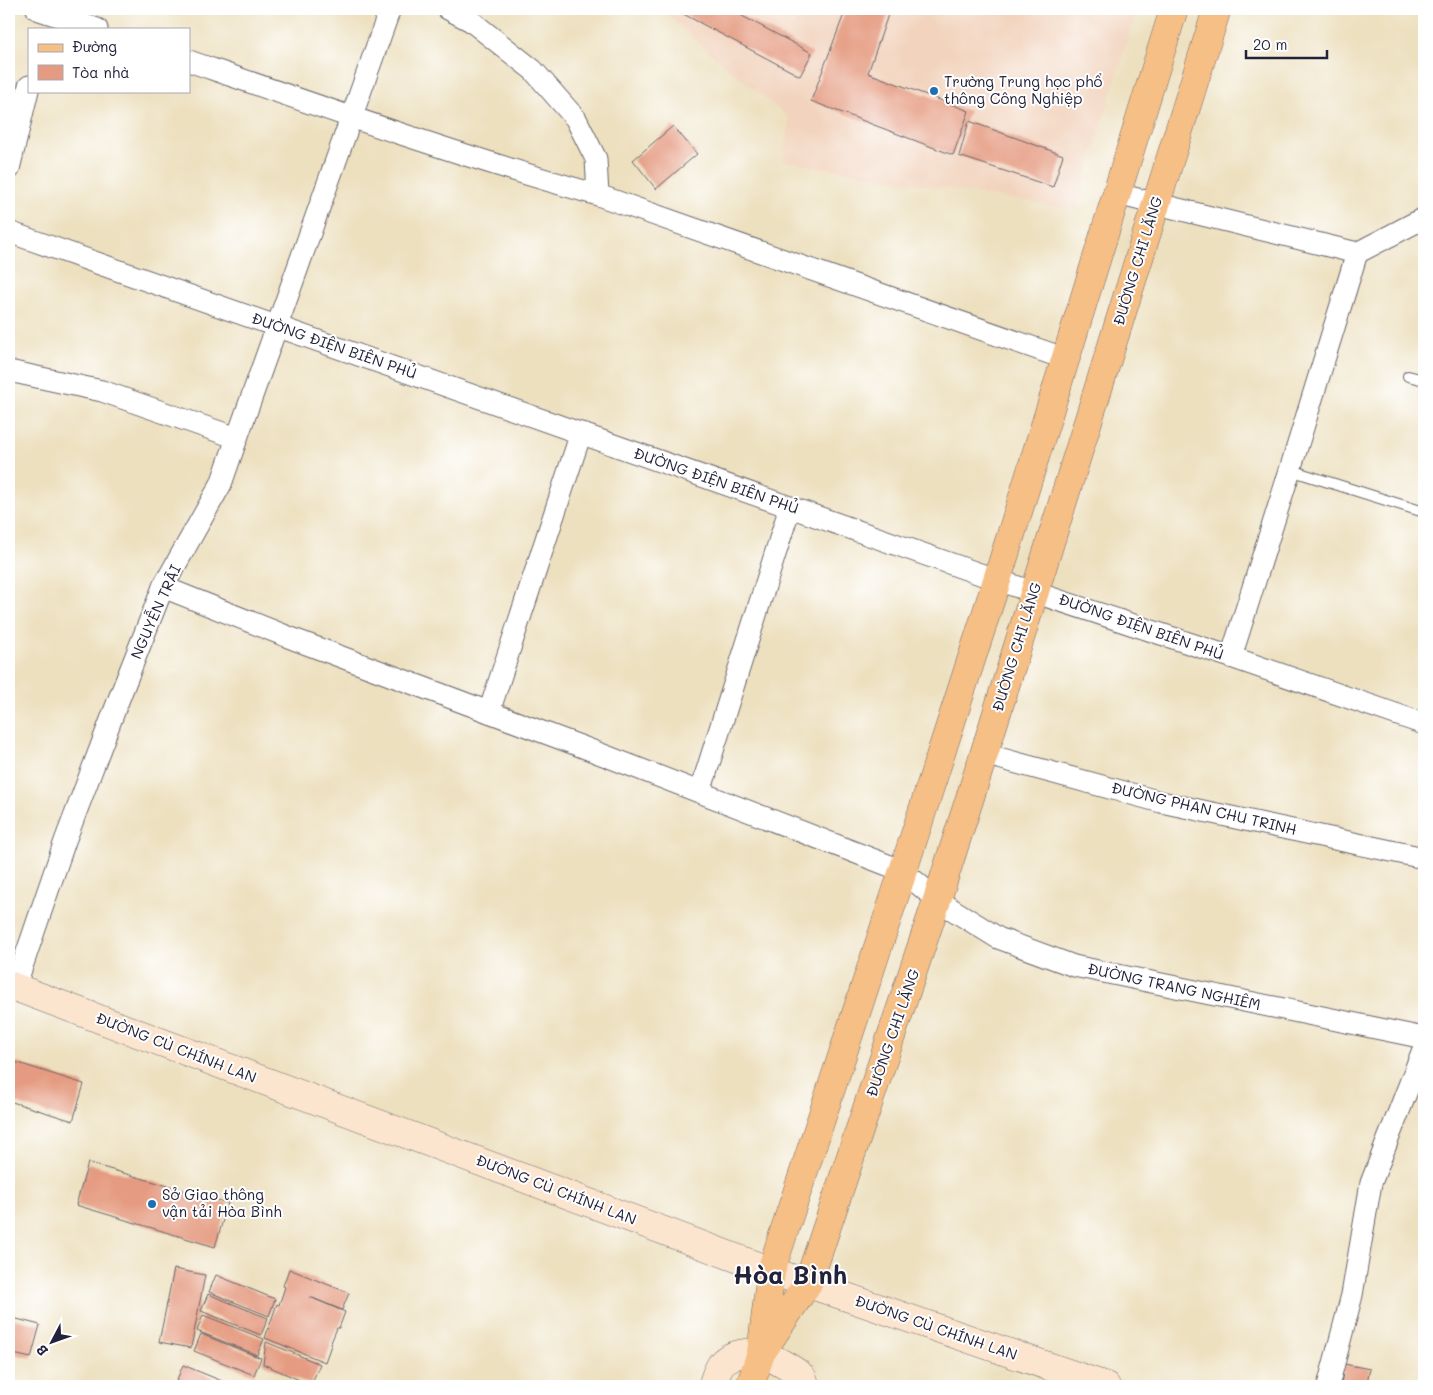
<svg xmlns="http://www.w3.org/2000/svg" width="1433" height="1395" viewBox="0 0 1433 1395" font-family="Mali,sans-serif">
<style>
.built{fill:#f2d4be}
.building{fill:#e59b81}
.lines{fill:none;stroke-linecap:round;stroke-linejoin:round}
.lane-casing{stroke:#696469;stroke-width:12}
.street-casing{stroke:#696469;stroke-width:23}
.secondary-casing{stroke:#696469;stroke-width:29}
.primary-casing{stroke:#696469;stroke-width:29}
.lane{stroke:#fff;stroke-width:10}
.street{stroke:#fff;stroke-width:21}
.secondary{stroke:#fbe5cf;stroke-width:28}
.primary{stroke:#f5bf86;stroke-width:28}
.poi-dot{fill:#1f6fb2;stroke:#fff;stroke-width:2}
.labels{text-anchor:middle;stroke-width:4;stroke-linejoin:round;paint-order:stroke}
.poi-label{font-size:15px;fill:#22223b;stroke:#fff;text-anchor:start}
.street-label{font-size:15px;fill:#22223b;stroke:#fff}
.town-label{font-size:25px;font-weight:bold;fill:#22223b;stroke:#fff}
</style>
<rect width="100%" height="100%" fill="#fff"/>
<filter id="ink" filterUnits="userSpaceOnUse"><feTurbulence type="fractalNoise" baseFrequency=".02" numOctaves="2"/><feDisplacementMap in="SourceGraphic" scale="10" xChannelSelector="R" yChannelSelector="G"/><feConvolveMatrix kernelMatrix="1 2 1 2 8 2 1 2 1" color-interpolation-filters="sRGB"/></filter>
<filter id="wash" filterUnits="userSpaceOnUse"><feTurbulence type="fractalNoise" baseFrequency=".0096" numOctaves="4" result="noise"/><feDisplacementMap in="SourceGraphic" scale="20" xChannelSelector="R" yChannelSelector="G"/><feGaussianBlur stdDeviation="1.12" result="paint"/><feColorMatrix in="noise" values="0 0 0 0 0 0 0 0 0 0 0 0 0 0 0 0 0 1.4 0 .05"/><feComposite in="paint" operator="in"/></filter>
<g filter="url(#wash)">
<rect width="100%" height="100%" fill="#ede0bf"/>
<polygon class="built" points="661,9 1137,9 1076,210 783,161 789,118 722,63"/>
<g id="blocks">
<g class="building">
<polygon points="674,9 729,9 812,53 800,76"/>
<polygon points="846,9 890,9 868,73 969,111 953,155 811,101"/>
<polygon points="969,121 1063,155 1053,187 959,156"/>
<polygon points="673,126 697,154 656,189 633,160"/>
<polygon points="9,1060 84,1084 73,1121 9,1101"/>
<polygon points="88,1163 228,1203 215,1247 76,1205"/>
<polygon points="174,1269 205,1275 191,1348 159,1342"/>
<polygon points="289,1269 349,1293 342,1310 310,1297 345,1312 339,1328 337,1328 330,1345 331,1345 325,1362 265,1338 277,1304 279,1305 285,1287 283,1286"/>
<polygon points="216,1275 275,1299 269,1316 209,1292"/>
<polygon points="208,1294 268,1318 261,1335 201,1311"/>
<polygon points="203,1315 264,1339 257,1355 197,1331"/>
<polygon points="9,1317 40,1325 31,1358 9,1353"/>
<polygon points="201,1334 261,1358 254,1375 194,1351"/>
<polygon points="266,1342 320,1364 311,1385 263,1364"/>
<polygon points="1344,1364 1370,1369 1366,1386 1341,1386"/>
<polygon points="183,1365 234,1386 188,1386 176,1382"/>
</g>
</g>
</g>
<g filter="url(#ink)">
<use href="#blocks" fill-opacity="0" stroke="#696469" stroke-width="1"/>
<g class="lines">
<defs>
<g id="lane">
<polyline points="1408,376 1424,380"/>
<polyline points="1290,470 1424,512"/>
</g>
<g id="street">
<polyline points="37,9 97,29"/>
<polyline points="448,9 471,21 533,70 576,119 596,159 598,195 1066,359"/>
<path d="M189,61C324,108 460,156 598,195"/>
<polyline points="9,169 29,86"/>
<polyline points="1117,194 1357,253 1424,218"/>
<polyline points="9,232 997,580 1231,657 1424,724"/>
<polyline points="9,371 102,391 237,438 221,484 163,587 120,696 65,841 15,987"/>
<polyline points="237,438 390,9"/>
<polyline points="163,587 296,640 588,749 903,871 937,900 998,938 1074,966 1424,1038"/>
<polyline points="1231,657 1290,470 1357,253"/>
<polyline points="489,712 581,433"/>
<polyline points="984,754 1161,802 1424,858"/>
<polyline points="700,792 790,507"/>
<polyline points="1328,1386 1352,1295 1371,1183 1424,1047"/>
</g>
<g id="secondary">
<polyline points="9,985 771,1271 1106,1386"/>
<path d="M712,1386C715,1378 717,1368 723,1362C731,1354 750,1351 760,1353C768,1355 795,1370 801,1376C804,1378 804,1383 806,1386"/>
</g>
<g id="primary">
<polyline points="763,1350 808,1283 937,900 984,754 1217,9"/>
<polyline points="750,1386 761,1353 771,1271 903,871 997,580 1174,9"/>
</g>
</defs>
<use href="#lane" class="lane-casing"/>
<use href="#street" class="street-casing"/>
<use href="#secondary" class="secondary-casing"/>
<use href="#primary" class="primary-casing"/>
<use href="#lane" class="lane"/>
<use href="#street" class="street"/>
<use href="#secondary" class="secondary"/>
<use href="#primary" class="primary"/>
</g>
</g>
<g class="poi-dot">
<circle cx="934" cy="91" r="5"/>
<circle cx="152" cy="1204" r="5"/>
</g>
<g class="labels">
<g class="poi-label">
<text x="944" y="87">Trường Trung học phổ<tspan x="944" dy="17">thông Công Nghiệp</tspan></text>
<text x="162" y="1200">Sở Giao thông<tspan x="162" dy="17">vận tải Hòa Bình</tspan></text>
</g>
<g class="street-label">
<text transform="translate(1138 261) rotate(-73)" y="5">ĐƯỜNG CHI LĂNG</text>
<text transform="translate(334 346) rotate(19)" y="5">ĐƯỜNG ĐIỆN BIÊN PHỦ</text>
<text transform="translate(716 481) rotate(19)" y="5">ĐƯỜNG ĐIỆN BIÊN PHỦ</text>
<text transform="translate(156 612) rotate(-66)" y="5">NGUYỄN TRÃI</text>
<text transform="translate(1141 627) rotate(19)" y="5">ĐƯỜNG ĐIỆN BIÊN PHỦ</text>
<text transform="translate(1017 647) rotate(-73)" y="5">ĐƯỜNG CHI LĂNG</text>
<text transform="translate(1204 809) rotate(13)" y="5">ĐƯỜNG PHAN CHU TRINH</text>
<text transform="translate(1174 987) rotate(12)" y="5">ĐƯỜNG TRANG NGHIÊM</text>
<text transform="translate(893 1033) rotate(-71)" y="5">ĐƯỜNG CHI LĂNG</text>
<text transform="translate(176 1048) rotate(21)" y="5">ĐƯỜNG CÙ CHÍNH LAN</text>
<text transform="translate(556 1190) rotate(21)" y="5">ĐƯỜNG CÙ CHÍNH LAN</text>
<text transform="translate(936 1328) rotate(19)" y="5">ĐƯỜNG CÙ CHÍNH LAN</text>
</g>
<g class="town-label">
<text x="790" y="1284">Hòa Bình</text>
</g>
</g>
<rect width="1433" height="1395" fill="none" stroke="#fff" stroke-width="30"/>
<rect x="28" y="28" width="162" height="65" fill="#ffffff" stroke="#a7a7b1"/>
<rect x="38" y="44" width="25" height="8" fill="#f5bf86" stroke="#a7a7b1"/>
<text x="72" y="52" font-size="15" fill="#22223b">Đường</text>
<rect x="38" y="65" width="25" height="15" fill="#e59b81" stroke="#a7a7b1"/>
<text x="72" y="78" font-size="15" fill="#22223b">Tòa nhà</text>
<g transform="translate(52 1342) rotate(229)" stroke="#ffffff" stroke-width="4" paint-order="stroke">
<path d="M0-4L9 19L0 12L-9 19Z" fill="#22223b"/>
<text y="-8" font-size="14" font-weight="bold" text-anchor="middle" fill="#22223b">B</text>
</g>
<path d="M1246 50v8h81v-8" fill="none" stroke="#22223b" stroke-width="2.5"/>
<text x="1253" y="50" font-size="15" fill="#22223b" stroke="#ffffff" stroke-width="4" paint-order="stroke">20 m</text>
</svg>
